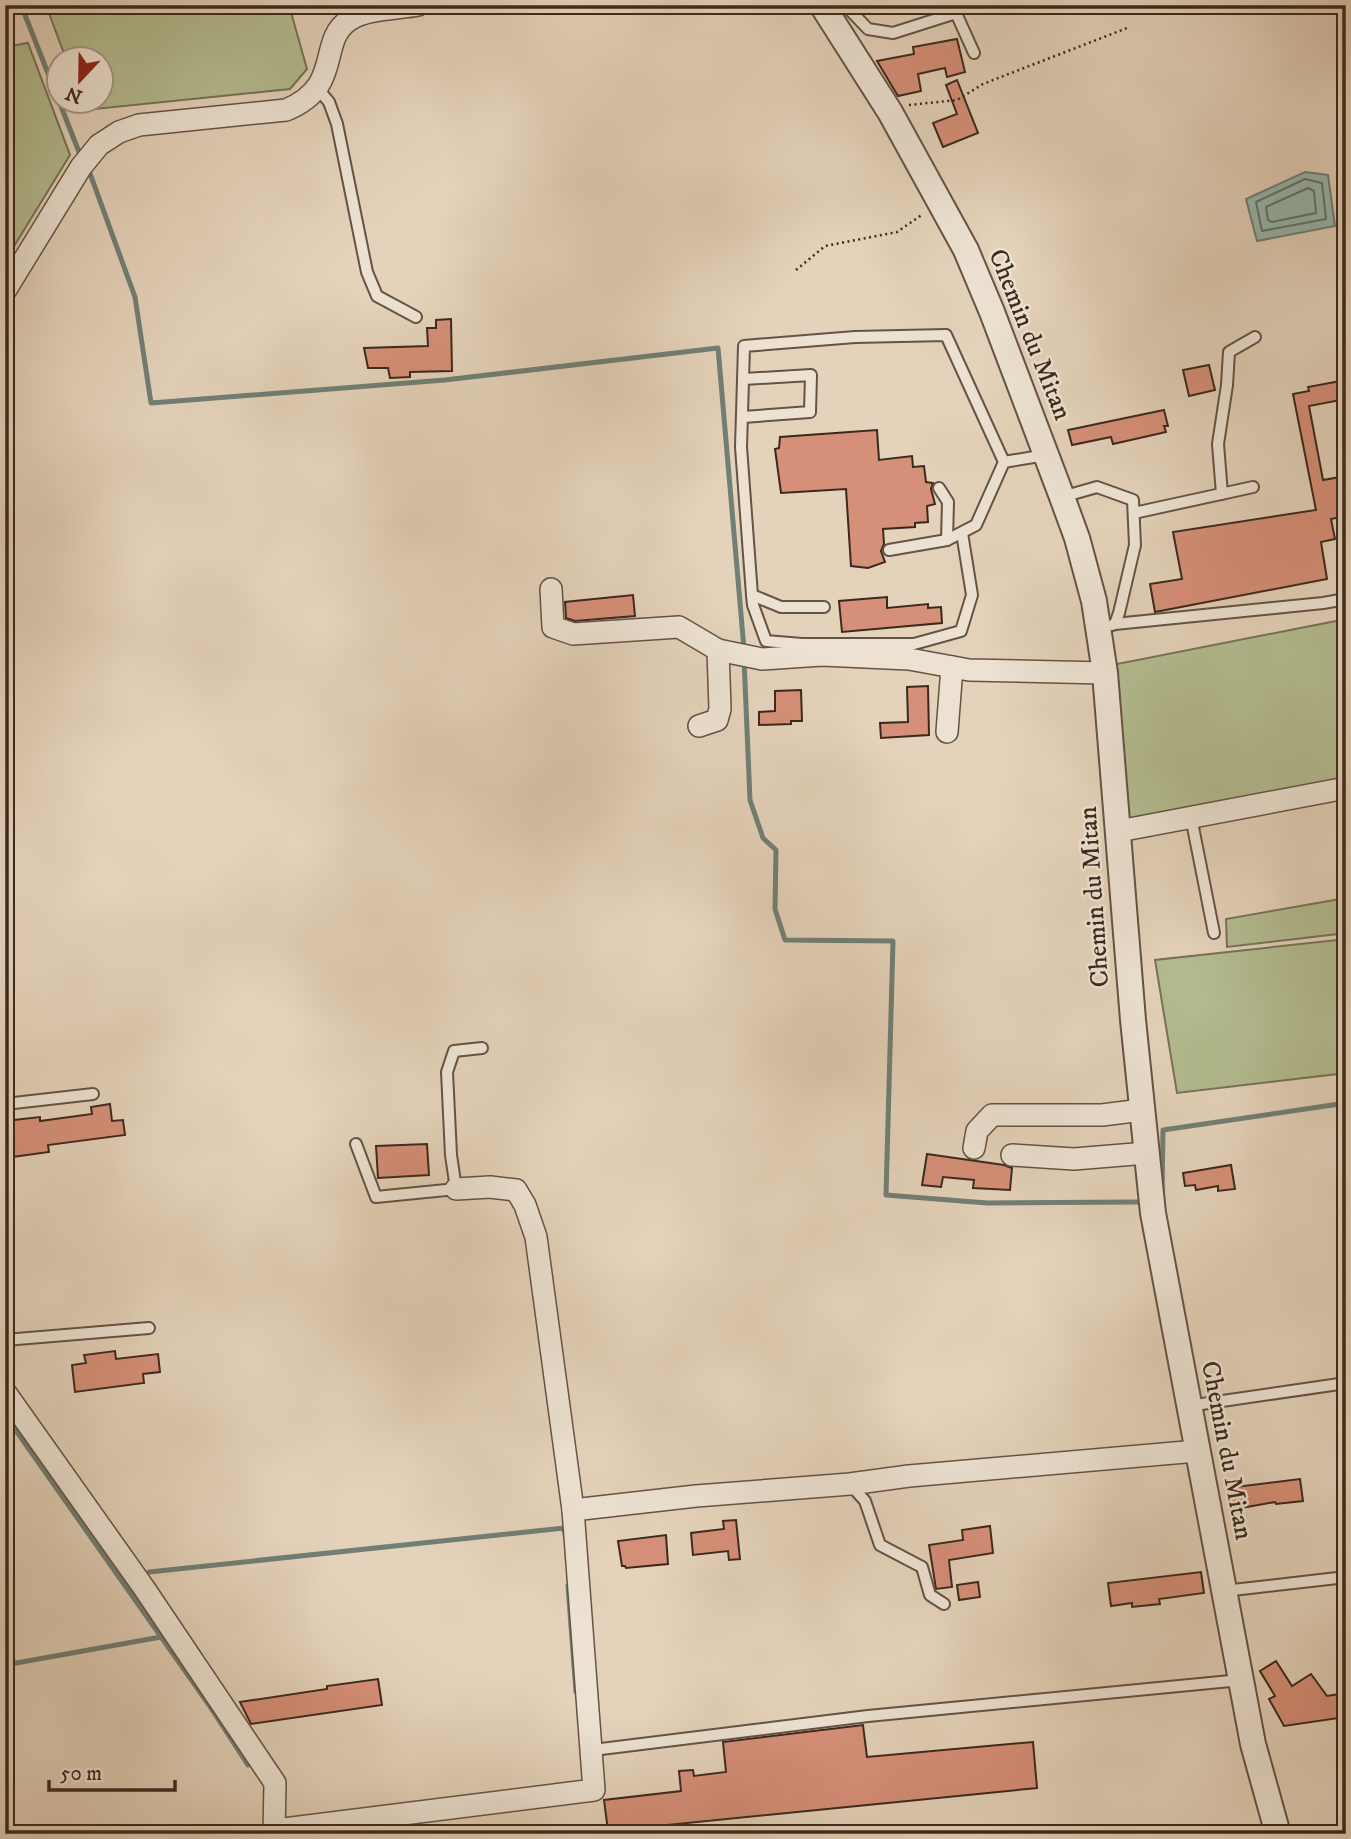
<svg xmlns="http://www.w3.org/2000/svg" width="1351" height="1839" viewBox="0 0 1351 1839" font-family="'IM FELL DW Pica',serif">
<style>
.green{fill:#b3bc90;stroke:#777257;stroke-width:2}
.water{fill:#95b8af;stroke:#717f75;stroke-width:2}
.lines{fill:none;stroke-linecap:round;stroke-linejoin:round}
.shore{stroke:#687066;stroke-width:2}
.stream{stroke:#717f75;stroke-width:5}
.building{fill:#d68f78;stroke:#3b291e;stroke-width:2}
.service-casing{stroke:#655345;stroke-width:14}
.minor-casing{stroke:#655345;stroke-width:24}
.tertiary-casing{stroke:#655345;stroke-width:28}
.path{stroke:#3b291e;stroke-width:2.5;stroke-dasharray:2 3.5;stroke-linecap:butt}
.service{stroke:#ede2d2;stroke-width:10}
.minor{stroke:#ede2d2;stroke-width:21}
.tertiary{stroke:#ede2d2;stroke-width:24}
.labels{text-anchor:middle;stroke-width:5;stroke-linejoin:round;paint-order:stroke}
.street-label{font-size:26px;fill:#3b291e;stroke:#ede2d2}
</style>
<rect width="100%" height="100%" fill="#e4d2ba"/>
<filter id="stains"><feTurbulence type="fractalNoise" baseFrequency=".00286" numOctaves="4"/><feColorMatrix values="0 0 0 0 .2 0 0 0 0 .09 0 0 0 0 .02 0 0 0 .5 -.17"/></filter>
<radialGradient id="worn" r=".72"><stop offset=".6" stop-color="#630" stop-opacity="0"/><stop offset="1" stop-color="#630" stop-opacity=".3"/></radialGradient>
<g class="green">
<polygon points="46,5 289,5 307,69 290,89 85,110 82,102 102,102 102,60 66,59"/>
<polygon points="28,43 70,155 5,261 5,47"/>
<polygon points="1346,619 1346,782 1129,823 1117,664"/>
<polygon points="1346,898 1346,933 1227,947 1226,919"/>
<polygon points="1346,939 1346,1073 1177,1093 1155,960"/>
</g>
<polygon class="water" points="1305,172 1328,175 1335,226 1257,241 1246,199"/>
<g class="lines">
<g class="shore">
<polygon points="1305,179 1322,183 1326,219 1262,231 1256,202"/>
<polygon points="1308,188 1314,191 1316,213 1272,222 1268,220 1266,207"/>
</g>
<g class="stream">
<polyline points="21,5 81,157"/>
<polyline points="88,168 135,297 151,403 445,380 718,348 744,649"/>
<polyline points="744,659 750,800 763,838 776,850 775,909 785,940 893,941 886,1195 987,1203 1138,1202"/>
<polyline points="1162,1197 1163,1130 1346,1103"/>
<polyline points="5,1415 209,1705 248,1765"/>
<polyline points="149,1572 564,1528 565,1534"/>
<polyline points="568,1586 576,1692"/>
<polyline points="5,1665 161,1637"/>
</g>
</g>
<g class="building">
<polygon points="957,39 965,72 947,77 945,68 918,74 921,91 898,96 877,61 914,54 913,47"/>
<polygon points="957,80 978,133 943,147 933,123 957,114 946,85"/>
<polygon points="451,319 452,371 410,372 410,377 390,378 388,368 368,368 364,348 428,346 427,328 436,328 436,320"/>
<polygon points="1209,365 1215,390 1189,396 1183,370"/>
<polygon points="1346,380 1346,399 1309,406 1323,480 1346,476 1346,516 1331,519 1335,539 1321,542 1327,579 1155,612 1150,584 1182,579 1173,532 1316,510 1293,394 1309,391 1308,387"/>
<polygon points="1164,410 1168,426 1164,426 1166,432 1113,444 1111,437 1072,445 1068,430"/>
<polygon points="877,430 879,460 912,456 913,467 924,466 926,482 933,483 931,489 935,504 927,506 928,522 915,523 915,527 883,529 884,544 881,551 885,562 868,568 851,566 846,489 781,493 775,449 779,448 780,437"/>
<polygon points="633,595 635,616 575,621 566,618 565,602"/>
<polygon points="887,597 887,608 928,604 928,608 941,607 942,623 842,632 839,601"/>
<polygon points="928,686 929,735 881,738 880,723 908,722 907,687"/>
<polygon points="801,690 802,721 791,721 791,724 759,725 759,712 775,711 775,691"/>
<polygon points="110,1104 112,1121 123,1120 125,1135 48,1145 49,1152 5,1158 5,1121 40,1117 40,1121 92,1114 91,1107"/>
<polygon points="427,1144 429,1175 378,1178 376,1146"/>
<polygon points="927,1154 1004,1165 1012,1168 1010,1190 973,1188 974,1180 943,1177 941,1187 922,1185"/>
<polygon points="1231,1165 1235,1189 1218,1191 1218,1186 1196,1190 1195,1185 1185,1186 1183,1173"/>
<polygon points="115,1351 116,1359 158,1354 160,1372 143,1374 144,1383 75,1392 72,1365 86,1363 84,1355"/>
<polygon points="1300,1479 1303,1501 1276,1504 1275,1502 1230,1510 1227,1488"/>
<polygon points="736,1520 740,1559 729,1560 728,1551 693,1555 691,1533 724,1529 723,1521"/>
<polygon points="990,1526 993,1553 949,1560 952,1587 936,1589 929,1545 963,1540 962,1530"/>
<polygon points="666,1535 668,1564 626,1568 625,1566 622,1566 618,1541"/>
<polygon points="1201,1572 1204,1593 1159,1599 1160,1604 1132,1607 1132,1603 1111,1606 1108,1583"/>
<polygon points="978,1582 980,1597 959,1600 957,1585"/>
<polygon points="1276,1661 1292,1686 1311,1674 1327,1696 1346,1693 1346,1717 1284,1726 1269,1699 1275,1696 1260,1671"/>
<polygon points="378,1679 382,1705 251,1724 240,1702 327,1689 327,1686"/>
<polygon points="863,1725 867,1757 1033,1742 1037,1788 608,1831 604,1800 681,1791 679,1771 693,1770 694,1776 726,1772 723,1742"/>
</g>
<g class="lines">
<defs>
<g id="service">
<polyline points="845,5 868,29 893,33 956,13 974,53"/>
<polyline points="318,89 329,102 337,124 367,272 377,296 416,317"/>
<polyline points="743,417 810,412 811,375 744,379"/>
<polyline points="939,488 948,502 947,540"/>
<polyline points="1222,494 1218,444 1227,385 1229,352 1255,337"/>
<polyline points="1062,497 1097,487 1133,500 1135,545 1119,613 1115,624 1112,625"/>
<polyline points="1134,513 1253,487"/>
<polyline points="962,533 972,595 961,631 914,644 802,644 766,641 753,605 752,595 741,447 744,346 855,337 946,335 1004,462"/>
<polyline points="889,550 947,540 976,525 1004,462 1046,455"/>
<polyline points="752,595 781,607 824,607"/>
<polyline points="1115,624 1323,603 1346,599"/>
<polyline points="1191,817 1214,933"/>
<polyline points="5,1104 93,1094"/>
<polyline points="356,1144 376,1197 456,1189 451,1155 447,1072 454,1051 482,1048"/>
<polyline points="5,1340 149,1328"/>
<polyline points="1188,1406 1346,1383"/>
<polyline points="850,1484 865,1501 880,1545 922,1567 930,1595 944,1604"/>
<polyline points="1224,1591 1346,1577"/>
<polyline points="593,1750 868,1716 1241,1680"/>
</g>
<g id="minor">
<path d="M5,291L81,167L99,145L119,132L139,125L286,110C344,86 317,42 349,20C367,8 398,9 418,5"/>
<polyline points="551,589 553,627 573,634 679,627 718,650 762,659 822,655 909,659 969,670 1105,673"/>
<polyline points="699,726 717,720 720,709 718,650"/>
<polyline points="947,732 952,667"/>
<polyline points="1119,831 1346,788"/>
<polyline points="974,1148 977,1131 992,1115 1102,1115 1142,1110"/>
<polyline points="1012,1155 1074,1159 1147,1153"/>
<polyline points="5,1392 144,1588 275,1783 274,1834"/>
<polyline points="573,1510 696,1496 850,1484 909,1476 1197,1451"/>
<polyline points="276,1830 594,1790 573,1510 536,1237 525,1205 516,1190 490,1187 456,1189"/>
</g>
<polyline id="tertiary" points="822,5 890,112 966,250 992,312 1062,497 1077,538 1094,601 1105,673 1133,1020 1153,1213 1253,1744 1278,1834"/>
</defs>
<use href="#service" class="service-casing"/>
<use href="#minor" class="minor-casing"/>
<use href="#tertiary" class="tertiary-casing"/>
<g class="path">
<polyline points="909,105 957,100 983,84 1127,28"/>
<polyline points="796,270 825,246 897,232 923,214"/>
</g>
<use href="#service" class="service"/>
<use href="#minor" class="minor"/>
<use href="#tertiary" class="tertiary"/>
</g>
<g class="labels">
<g class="street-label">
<text transform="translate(1031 334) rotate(68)" y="9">Chemin du Mitan</text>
<text transform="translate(1093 897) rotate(-94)" y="9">Chemin du Mitan</text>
<text transform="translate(1228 1450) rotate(79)" y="9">Chemin du Mitan</text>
</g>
</g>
<rect width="1351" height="1839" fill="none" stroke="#e4d2ba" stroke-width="28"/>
<rect x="7" y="7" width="1337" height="1825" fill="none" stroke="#3b291e" stroke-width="3.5"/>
<rect x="14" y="14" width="1323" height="1811" fill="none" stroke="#3b291e" stroke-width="2"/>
<g transform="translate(80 80) rotate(202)"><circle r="33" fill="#ede2d2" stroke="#a6988a" stroke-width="2"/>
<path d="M0-5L12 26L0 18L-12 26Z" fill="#8f2418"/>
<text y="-10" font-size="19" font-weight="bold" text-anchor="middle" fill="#3b291e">N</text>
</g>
<path d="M49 1780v10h126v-10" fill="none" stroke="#3b291e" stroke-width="3.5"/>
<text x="60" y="1780" font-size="21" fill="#3b291e" stroke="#ede2d2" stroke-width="5" paint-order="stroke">50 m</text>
<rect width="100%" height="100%" filter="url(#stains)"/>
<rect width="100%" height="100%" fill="url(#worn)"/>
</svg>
